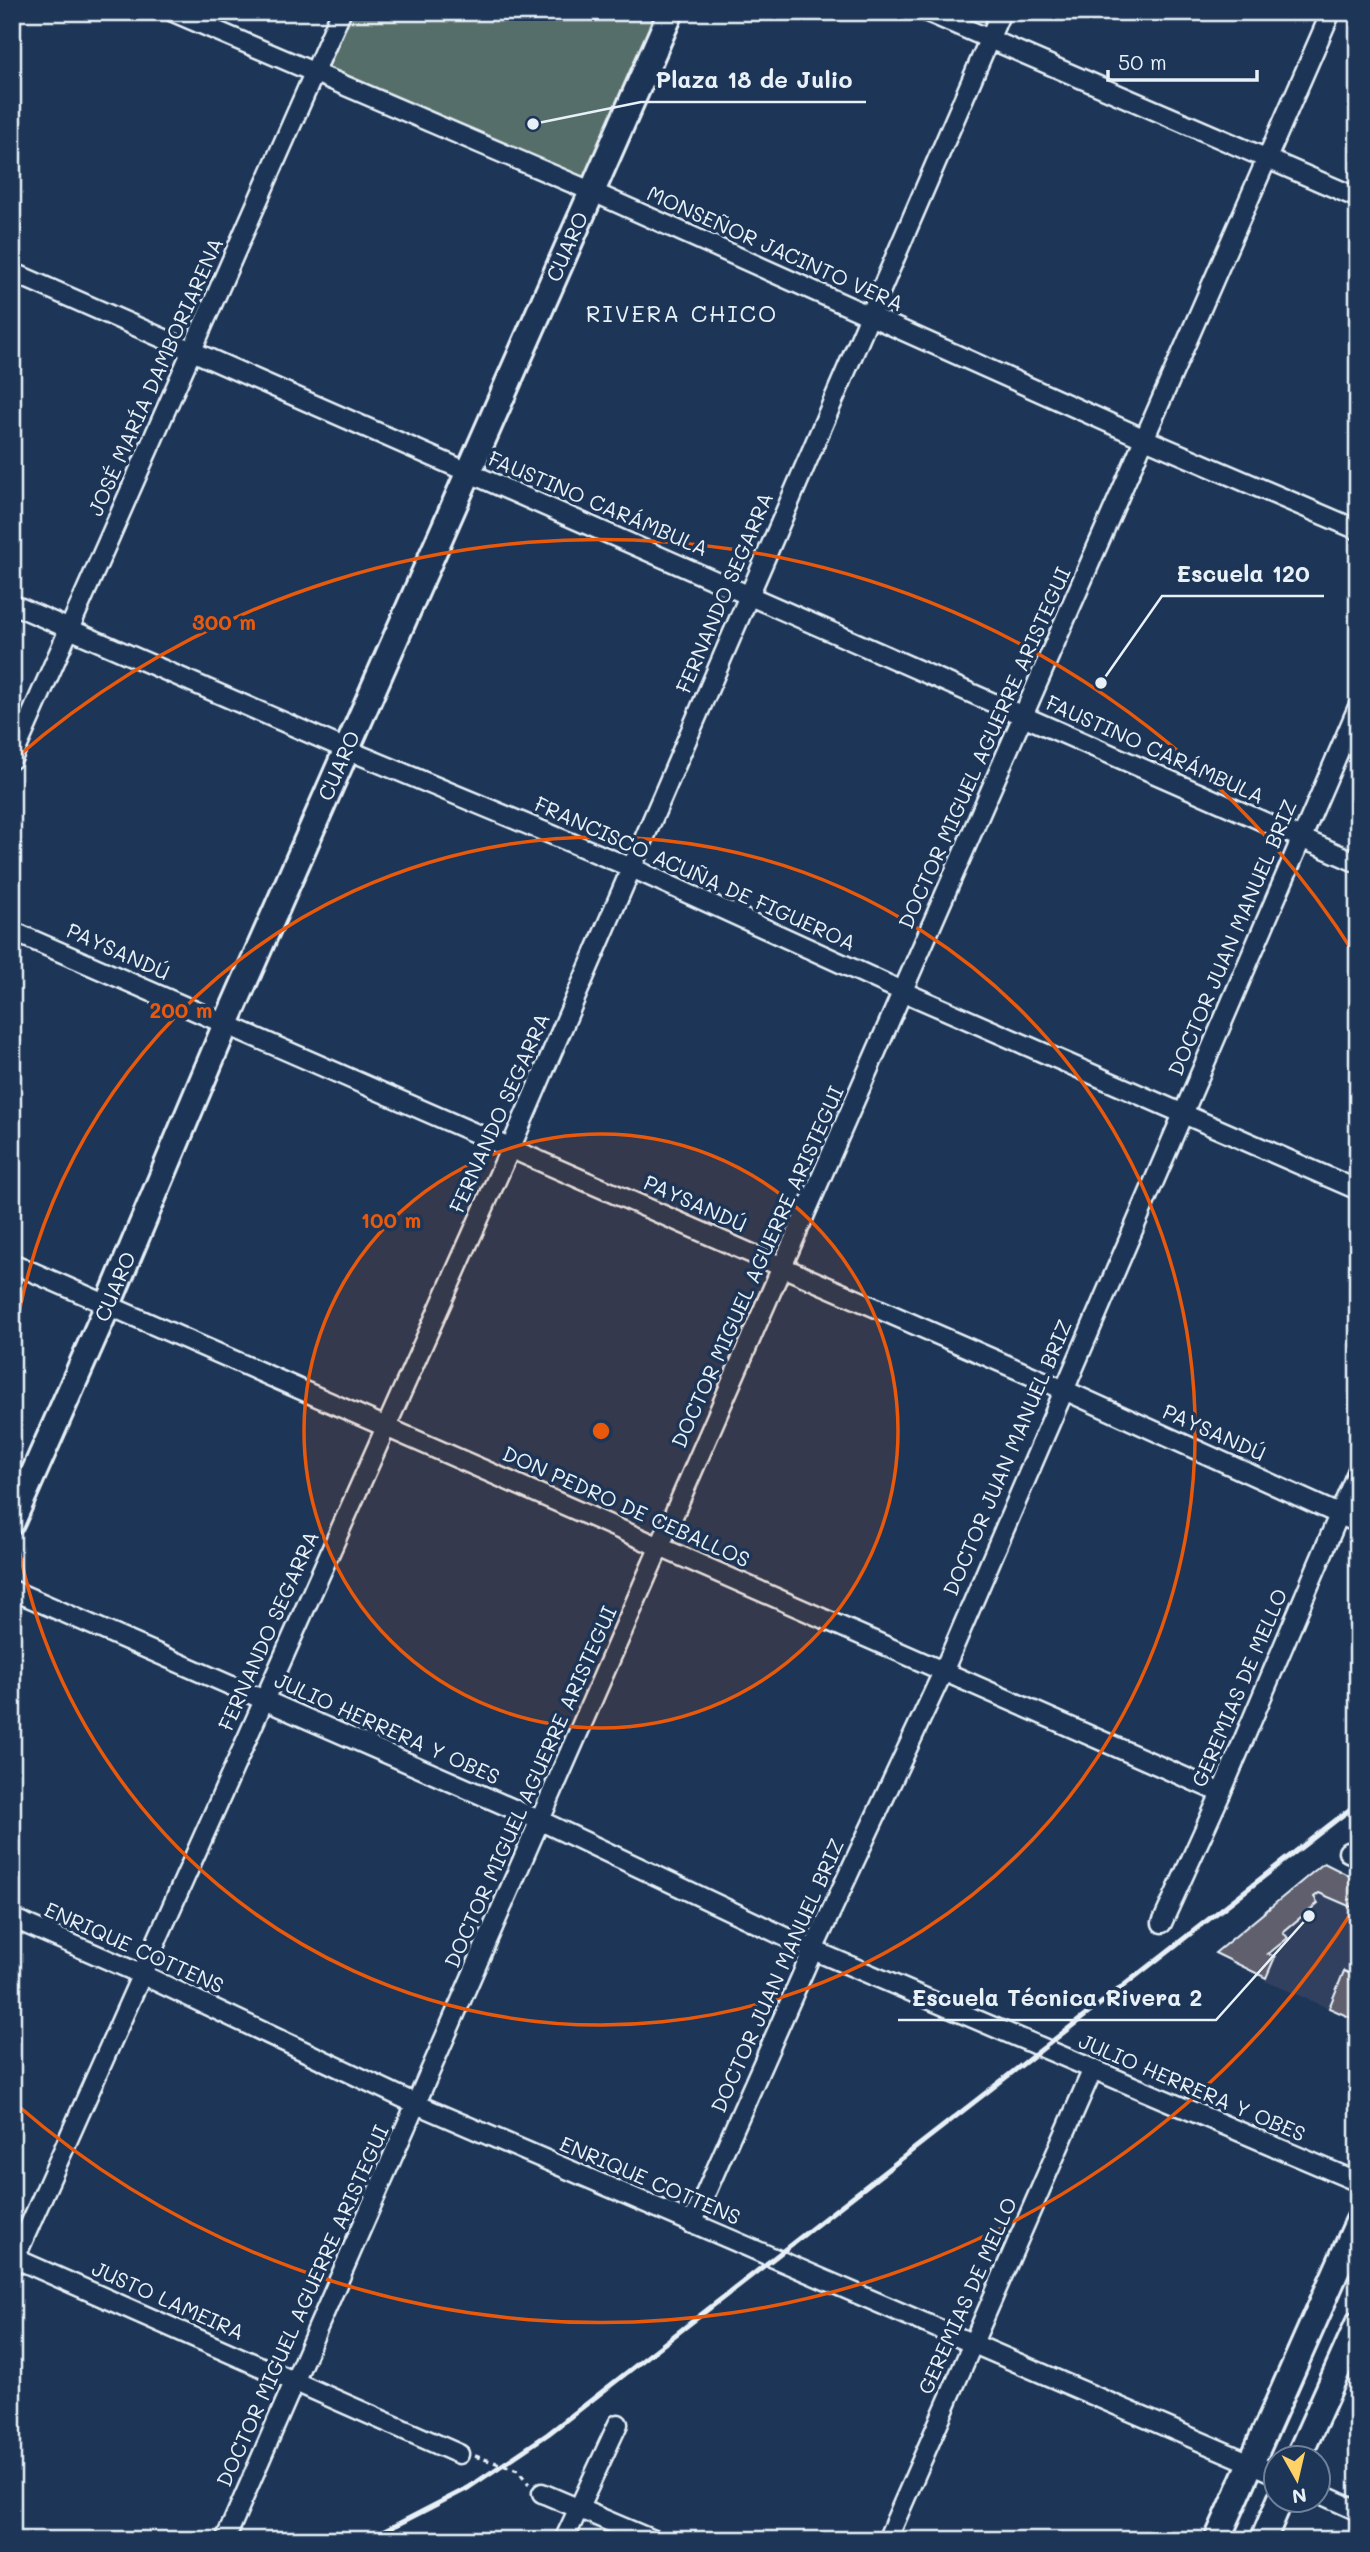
<svg xmlns="http://www.w3.org/2000/svg" width="1370" height="2552" viewBox="0 0 1370 2552" font-family="Mali,sans-serif">
<style>
.built{fill:#31415e}
.green{fill:#576e6a;stroke:#a0b0b1;stroke-width:2}
.building{fill:#615e6d;stroke:#e8f1f8;stroke-width:2}
.lines{fill:none;stroke-linecap:round;stroke-linejoin:round}
.street-casing{stroke:#e8f1f8;stroke-width:23}
.secondary-casing{stroke:#e8f1f8;stroke-width:30}
.path{stroke:#e8f1f8;stroke-width:3.5;stroke-dasharray:5 5;stroke-linecap:butt}
.street{stroke:#1d3557;stroke-width:18}
.secondary{stroke:#1d3557;stroke-width:24}
.rail{stroke:#e8f1f8;stroke-width:5}
.ring{fill:none;stroke:#e8590c;stroke-width:3.5}
.labels{text-anchor:middle;stroke-width:7;stroke-linejoin:round;paint-order:stroke}
.street-label{font-size:21px;fill:#e8f1f8;stroke:#1d3557}
.neighbourhood-label{font-size:23px;letter-spacing:2px;fill:#e8f1f8;stroke:#1d3557}
.centre{fill:#e8590c;stroke:#1d3557;stroke-width:3.5}
.ring-label{font-size:21px;text-anchor:middle;font-weight:bold;fill:#e8590c;stroke:#1d3557;stroke-width:7;stroke-linejoin:round;paint-order:stroke}
.leader{fill:none;stroke:#e8f1f8;stroke-width:2.5}
.callout-dot{fill:#e8f1f8;stroke:#1d3557;stroke-width:2.5}
.callout-label{font-size:23px;text-anchor:middle;font-weight:bold;fill:#e8f1f8;stroke:#1d3557;stroke-width:7;stroke-linejoin:round;paint-order:stroke}
</style>
<rect width="100%" height="100%" fill="#1d3557"/>
<filter id="ink" filterUnits="userSpaceOnUse"><feTurbulence type="fractalNoise" baseFrequency=".0143" numOctaves="2"/><feDisplacementMap in="SourceGraphic" scale="14" xChannelSelector="R" yChannelSelector="G"/><feConvolveMatrix kernelMatrix="1 2 1 2 8 2 1 2 1" color-interpolation-filters="sRGB"/></filter>
<g filter="url(#ink)">
<polygon class="built" points="1324,1863 1358,1880 1358,2021 1265,1981 1266,1978 1215,1953"/>
<polygon class="green" points="353,12 659,12 584,180 328,67"/>
<g class="building">
<polygon points="1324,1863 1358,1880 1358,1910 1319,1893 1314,1897 1318,1903 1283,1932 1288,1938 1268,1954 1275,1957 1266,1978 1215,1953"/>
<polygon points="1344,1971 1358,1977 1358,2021 1329,2008"/>
</g>
<g class="lines">
<defs>
<g id="street">
<polyline points="173,12 593,192 1145,439 1358,530"/>
<polyline points="927,12 1358,198"/>
<polyline points="12,272 1358,863"/>
<polyline points="12,604 348,750 632,868 904,992 1358,1190"/>
<polyline points="12,759 341,12"/>
<polyline points="12,931 1062,1389 1358,1523"/>
<polyline points="12,1263 1221,1793"/>
<polyline points="12,1590 541,1821 813,1950 1358,2182"/>
<polyline points="1348,1852 1358,1856"/>
<polyline points="12,1918 143,1975 416,2104 1276,2474"/>
<polyline points="1162,1923 1221,1793 1358,1470"/>
<polyline points="692,2224 813,1950 943,1672 1358,707"/>
<polyline points="12,2257 459,2454"/>
<polyline points="12,2265 511,1147 1001,12"/>
<polyline points="542,2493 653,2540"/>
<polyline points="1318,2493 1358,2511"/>
<polyline points="225,2540 1331,12"/>
<polyline points="564,2540 618,2424"/>
<polyline points="887,2540 1092,2071"/>
</g>
<g id="secondary">
<path id="s1" d="M12,1522L108,1305L226,1024L671,12"/>
<polyline points="1298,2458 1358,2324"/>
<polyline points="1217,2540 1358,2222"/>
<polyline points="1263,2540 1280,2500"/>
</g>
</defs>
<use href="#street" class="street-casing"/>
<use href="#secondary" class="secondary-casing"/>
<polyline class="path" points="475,2456 518,2470 529,2484"/>
<use href="#street" class="street"/>
<use href="#secondary" class="secondary"/>
<polyline class="rail" points="367,2540 468,2488 548,2434 1358,1803"/>
</g>
</g>
<circle cx="601" cy="1431" r="297" fill="#e8590c" fill-opacity=".12"/>
<g class="ring">
<circle cx="601" cy="1431" r="297"/>
<path d="M13 1348A594 594 0 1 1 13 1514"/>
<path d="M1357 1904A892 892 0 0 1 16 2104M16 758A892 892 0 0 1 1357 958"/>
</g>
<g class="labels">
<g class="street-label">
<text dy="7" stroke="none"><textPath href="#s1" startOffset="1391">CUARO</textPath></text>
<text transform="translate(775 249) rotate(24)" y="7">MONSEÑOR JACINTO VERA</text>
<text transform="translate(156 377) rotate(-66)" y="7">JOSÉ MARÍA DAMBORIARENA</text>
<text transform="translate(598 504) rotate(23)" y="7">FAUSTINO CARÁMBULA</text>
<text transform="translate(725 593) rotate(-67)" y="7">FERNANDO SEGARRA</text>
<text transform="translate(985 748) rotate(-66)" y="7">DOCTOR MIGUEL AGUERRE ARISTEGUI</text>
<text transform="translate(1155 750) rotate(24)" y="7">FAUSTINO CARÁMBULA</text>
<text dy="7" stroke="none"><textPath href="#s1" startOffset="824">CUARO</textPath></text>
<text transform="translate(695 874) rotate(24)" y="7">FRANCISCO ACUÑA DE FIGUEROA</text>
<text transform="translate(1233 938) rotate(-67)" y="7">DOCTOR JUAN MANUEL BRIZ</text>
<text transform="translate(118 952) rotate(24)" y="7">PAYSANDÚ</text>
<text transform="translate(500 1113) rotate(-66)" y="7">FERNANDO SEGARRA</text>
<text transform="translate(695 1204) rotate(24)" y="7">PAYSANDÚ</text>
<text transform="translate(758 1267) rotate(-66)" y="7">DOCTOR MIGUEL AGUERRE ARISTEGUI</text>
<text dy="7" stroke="none"><textPath href="#s1" startOffset="257">CUARO</textPath></text>
<text transform="translate(1214 1433) rotate(24)" y="7">PAYSANDÚ</text>
<text transform="translate(1008 1458) rotate(-67)" y="7">DOCTOR JUAN MANUEL BRIZ</text>
<text transform="translate(626 1507) rotate(24)" y="7">DON PEDRO DE CEBALLOS</text>
<text transform="translate(269 1631) rotate(-66)" y="7">FERNANDO SEGARRA</text>
<text transform="translate(1240 1688) rotate(-67)" y="7">GEREMIAS DE MELLO</text>
<text transform="translate(387 1729) rotate(24)" y="7">JULIO HERRERA Y OBES</text>
<text transform="translate(531 1787) rotate(-66)" y="7">DOCTOR MIGUEL AGUERRE ARISTEGUI</text>
<text transform="translate(134 1948) rotate(24)" y="7">ENRIQUE COTTENS</text>
<text transform="translate(778 1976) rotate(-66)" y="7">DOCTOR JUAN MANUEL BRIZ</text>
<text transform="translate(1192 2088) rotate(23)" y="7">JULIO HERRERA Y OBES</text>
<text transform="translate(650 2181) rotate(23)" y="7">ENRIQUE COTTENS</text>
<text transform="translate(968 2296) rotate(-66)" y="7">GEREMIAS DE MELLO</text>
<text transform="translate(168 2301) rotate(24)" y="7">JUSTO LAMEIRA</text>
<text transform="translate(303 2306) rotate(-66)" y="7">DOCTOR MIGUEL AGUERRE ARISTEGUI</text>
</g>
<g class="neighbourhood-label">
<text x="682" y="322">RIVERA CHICO</text>
</g>
</g>
<circle cx="601" cy="1431" r="10" class="centre"/>
<g class="ring-label">
<text x="224" y="630">300 m</text>
<text x="181" y="1018">200 m</text>
<text x="391" y="1228">100 m</text>
</g>
<path class="leader" d="M533 124L641 102H866M1101 683L1162 596H1324M1309 1916L1216 2020H898"/>
<g class="callout-dot">
<circle cx="533" cy="124" r="7"/>
<circle cx="1101" cy="683" r="7"/>
<circle cx="1309" cy="1916" r="7"/>
</g>
<g class="callout-label">
<text x="754" y="88">Plaza 18 de Julio</text>
<text x="1243" y="582">Escuela 120</text>
<text x="1057" y="2006">Escuela Técnica Rivera 2</text>
</g>
<rect width="1370" height="2552" fill="none" stroke="#1d3557" stroke-width="42"/>
<rect x="21" y="21" width="1328" height="2510" fill="none" stroke="#e8f1f8" stroke-width="2.5" filter="url(#ink)"/>
<g transform="translate(1297 2479) rotate(172)"><circle r="33" fill="#1d3557" stroke="#6e8097" stroke-width="2"/>
<path d="M0-5L12 26L0 18L-12 26Z" fill="#ffd166"/>
<text y="-10" font-size="19" font-weight="bold" text-anchor="middle" fill="#e8f1f8">N</text>
</g>
<path d="M1108 70v10h149v-10" fill="none" stroke="#e8f1f8" stroke-width="3.5"/>
<text x="1118" y="70" font-size="21" fill="#e8f1f8" stroke="#1d3557" stroke-width="5" paint-order="stroke">50 m</text>
</svg>
